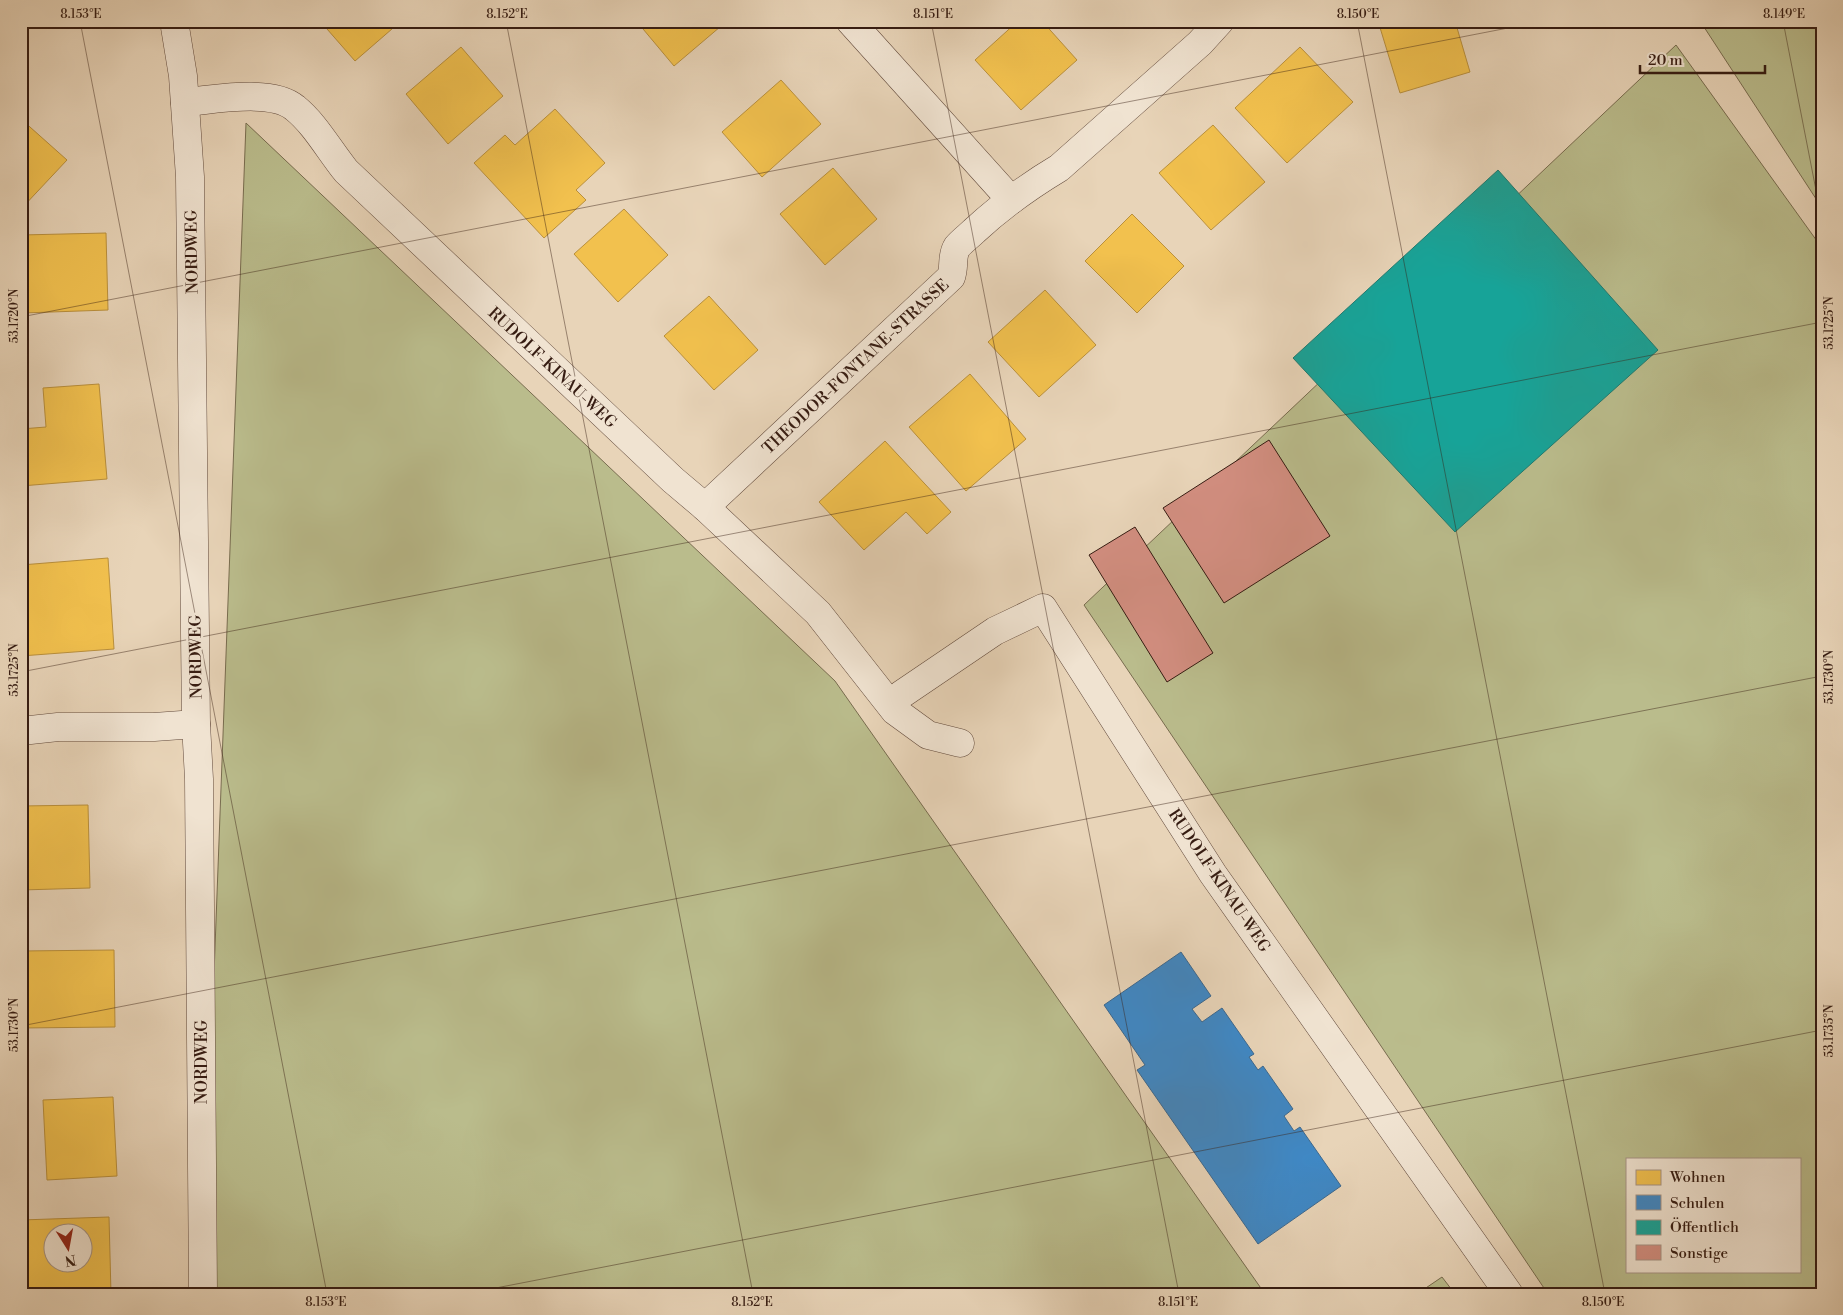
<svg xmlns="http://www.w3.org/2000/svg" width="1843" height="1315" viewBox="0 0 1843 1315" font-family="'Libre Bodoni',serif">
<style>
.grass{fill:#babc8c;stroke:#786c4f;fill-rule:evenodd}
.homes{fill:#f2c14e;stroke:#ba903c;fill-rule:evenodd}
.schools{fill:#3f88c5;stroke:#3c688f}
.public{fill:#17a398;stroke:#207a70}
.building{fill:#d28e80;stroke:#361c12}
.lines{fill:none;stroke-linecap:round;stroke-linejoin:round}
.minor-casing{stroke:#624a3c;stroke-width:29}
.minor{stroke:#f0e3d1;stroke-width:28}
.ticks{fill:none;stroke:#361c12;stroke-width:1;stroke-opacity:0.45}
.labels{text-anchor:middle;stroke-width:5;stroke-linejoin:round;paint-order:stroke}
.street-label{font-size:16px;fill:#361c12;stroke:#f0e3d1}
.neatline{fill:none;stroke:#361c12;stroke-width:2}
.ticks-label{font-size:12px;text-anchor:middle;fill:#361c12}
</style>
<rect width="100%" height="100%" fill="#e8d4b8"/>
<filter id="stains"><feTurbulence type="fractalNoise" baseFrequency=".004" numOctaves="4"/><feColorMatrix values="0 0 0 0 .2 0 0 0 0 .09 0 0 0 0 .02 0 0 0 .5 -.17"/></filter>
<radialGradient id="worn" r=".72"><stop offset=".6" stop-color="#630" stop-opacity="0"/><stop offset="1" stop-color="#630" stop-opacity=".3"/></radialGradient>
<g class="grass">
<polygon points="1727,21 1822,21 1822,208 1704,27"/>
<path d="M1676,45L1822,248V1294H1548L1084,605ZM1627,1159H1799V1271H1627Z"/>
<polygon points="246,123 835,681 1265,1294 202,1294"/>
<polygon points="1442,1277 1455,1294 1417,1294"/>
</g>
<g class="homes">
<polygon points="320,21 399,21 400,22 355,61"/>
<polygon points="640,21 727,21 674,66 638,23"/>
<polygon points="1018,21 1042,21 1077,60 1021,110 975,60"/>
<polygon points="1378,21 1455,21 1470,72 1400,93"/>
<polygon points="461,47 503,96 448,144 406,94"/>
<polygon points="1300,47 1353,102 1287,163 1235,108"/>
<polygon points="781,80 821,124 762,177 722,132"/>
<polygon points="555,109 605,163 576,190 586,200 544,238 474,163 505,135 515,145"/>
<polygon points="21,119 67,160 21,209"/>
<polygon points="1213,125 1265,182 1211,230 1159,173"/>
<polygon points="833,168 877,219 825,265 780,214"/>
<polygon points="624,209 668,255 618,302 574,254"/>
<polygon points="1132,214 1184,266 1137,313 1085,261"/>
<polygon points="106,233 108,310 23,313 21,235"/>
<polygon points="1045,290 1096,345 1039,397 988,342"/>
<polygon points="709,296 758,350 714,390 664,336"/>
<polygon points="970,374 1026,439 966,491 909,427"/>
<polygon points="99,384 107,479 21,486 21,429 46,427 43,388"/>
<polygon points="885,441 951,512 927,534 906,512 864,550 819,502"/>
<polygon points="108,558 114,649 21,656 21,565"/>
<polygon points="88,805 90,888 21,890 21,806"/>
<polygon points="114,950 115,1027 21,1028 21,951"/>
<polygon points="113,1097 117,1176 47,1180 43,1100"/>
<path d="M109,1217L111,1294H23L21,1220ZM52,1232H82V1262H52Z"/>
</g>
<polygon class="schools" points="1181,952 1211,996 1192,1009 1202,1022 1222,1008 1254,1054 1249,1057 1258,1070 1263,1066 1293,1109 1284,1116 1294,1131 1300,1127 1341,1186 1258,1244 1137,1070 1145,1065 1104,1005"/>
<polygon class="public" points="1498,170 1658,350 1455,532 1293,358"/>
<g class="building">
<polygon points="1269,440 1330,536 1224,603 1163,508"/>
<polygon points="1135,527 1213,653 1167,682 1089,555"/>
</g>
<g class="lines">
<defs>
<g id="minor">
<polyline points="174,21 183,76 190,177 196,724 199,779 203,1294"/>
<polyline points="850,21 1011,200"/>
<path d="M185,102C214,100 272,88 295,108C315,124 329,150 346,171L673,480L705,507L818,613L895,711L928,735L960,743"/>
<path d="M705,507L951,277C955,267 951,256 957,247C962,241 969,236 974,231C1000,207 1029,186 1059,168L1200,43L1220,21"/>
<polyline points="891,704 902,694 995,631 1043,608 1213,874 1509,1294"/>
<polyline points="21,731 58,727 154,727 196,724"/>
</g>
</defs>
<use href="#minor" class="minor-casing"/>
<use href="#minor" class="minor"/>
</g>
<path class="ticks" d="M80,21L327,1294M506,21L753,1294M931,21L1179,1294M1357,21L1605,1294M1783,21L1822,221M21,317L1544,21M21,672L1822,322M21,1026L1822,676M465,1294L1822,1030"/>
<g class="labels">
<g class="street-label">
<text transform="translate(191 252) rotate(-91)" y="6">NORDWEG</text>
<text transform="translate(855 366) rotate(-43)" y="6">THEODOR-FONTANE-STRASSE</text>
<text transform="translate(553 367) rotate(43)" y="6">RUDOLF-KINAU-WEG</text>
<text transform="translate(195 657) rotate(-91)" y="6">NORDWEG</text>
<text transform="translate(1220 880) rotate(56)" y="6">RUDOLF-KINAU-WEG</text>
<text transform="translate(201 1062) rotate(-90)" y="6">NORDWEG</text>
</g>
</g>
<rect width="1843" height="1315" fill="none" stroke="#e8d4b8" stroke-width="55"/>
<rect x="1626" y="1158" width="175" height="115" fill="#f0e3d1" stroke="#a69385"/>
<rect x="1636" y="1170" width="25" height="15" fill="#f2c14e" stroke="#a69385"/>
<text x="1670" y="1182" font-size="15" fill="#361c12">Wohnen</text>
<rect x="1636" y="1195" width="25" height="15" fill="#3f88c5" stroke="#a69385"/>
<text x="1670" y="1208" font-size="15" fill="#361c12">Schulen</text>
<rect x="1636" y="1220" width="25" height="15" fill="#17a398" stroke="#a69385"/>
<text x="1670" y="1232" font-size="15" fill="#361c12">Öffentlich</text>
<rect x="1636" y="1245" width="25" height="15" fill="#d28e80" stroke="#a69385"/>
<text x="1670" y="1258" font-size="15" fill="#361c12">Sonstige</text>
<g transform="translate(68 1248) rotate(169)"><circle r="24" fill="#f0e3d1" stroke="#a69385"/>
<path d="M0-4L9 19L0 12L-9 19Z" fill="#8f2418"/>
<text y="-8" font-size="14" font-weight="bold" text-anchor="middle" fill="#361c12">N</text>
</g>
<path d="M1640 65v8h125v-8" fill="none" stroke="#361c12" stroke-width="2.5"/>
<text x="1648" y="65" font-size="15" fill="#361c12" stroke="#f0e3d1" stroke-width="4" paint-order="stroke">20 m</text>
<rect x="28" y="28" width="1788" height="1260" class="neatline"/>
<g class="ticks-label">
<text x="81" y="18">8.153°E</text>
<text x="507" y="18">8.152°E</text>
<text x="933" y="18">8.151°E</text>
<text x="1358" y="18">8.150°E</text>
<text x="1784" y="18">8.149°E</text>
<text transform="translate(14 316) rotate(-90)" y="4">53.1720°N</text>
<text transform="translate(1829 323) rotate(-90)" y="4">53.1725°N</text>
<text transform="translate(14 670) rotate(-90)" y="4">53.1725°N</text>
<text transform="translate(1829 677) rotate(-90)" y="4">53.1730°N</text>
<text transform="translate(14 1025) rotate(-90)" y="4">53.1730°N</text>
<text transform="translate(1829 1031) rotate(-90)" y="4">53.1735°N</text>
<text x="326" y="1306">8.153°E</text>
<text x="752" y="1306">8.152°E</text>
<text x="1178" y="1306">8.151°E</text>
<text x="1603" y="1306">8.150°E</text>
</g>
<rect width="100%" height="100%" filter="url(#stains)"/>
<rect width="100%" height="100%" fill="url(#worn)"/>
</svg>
